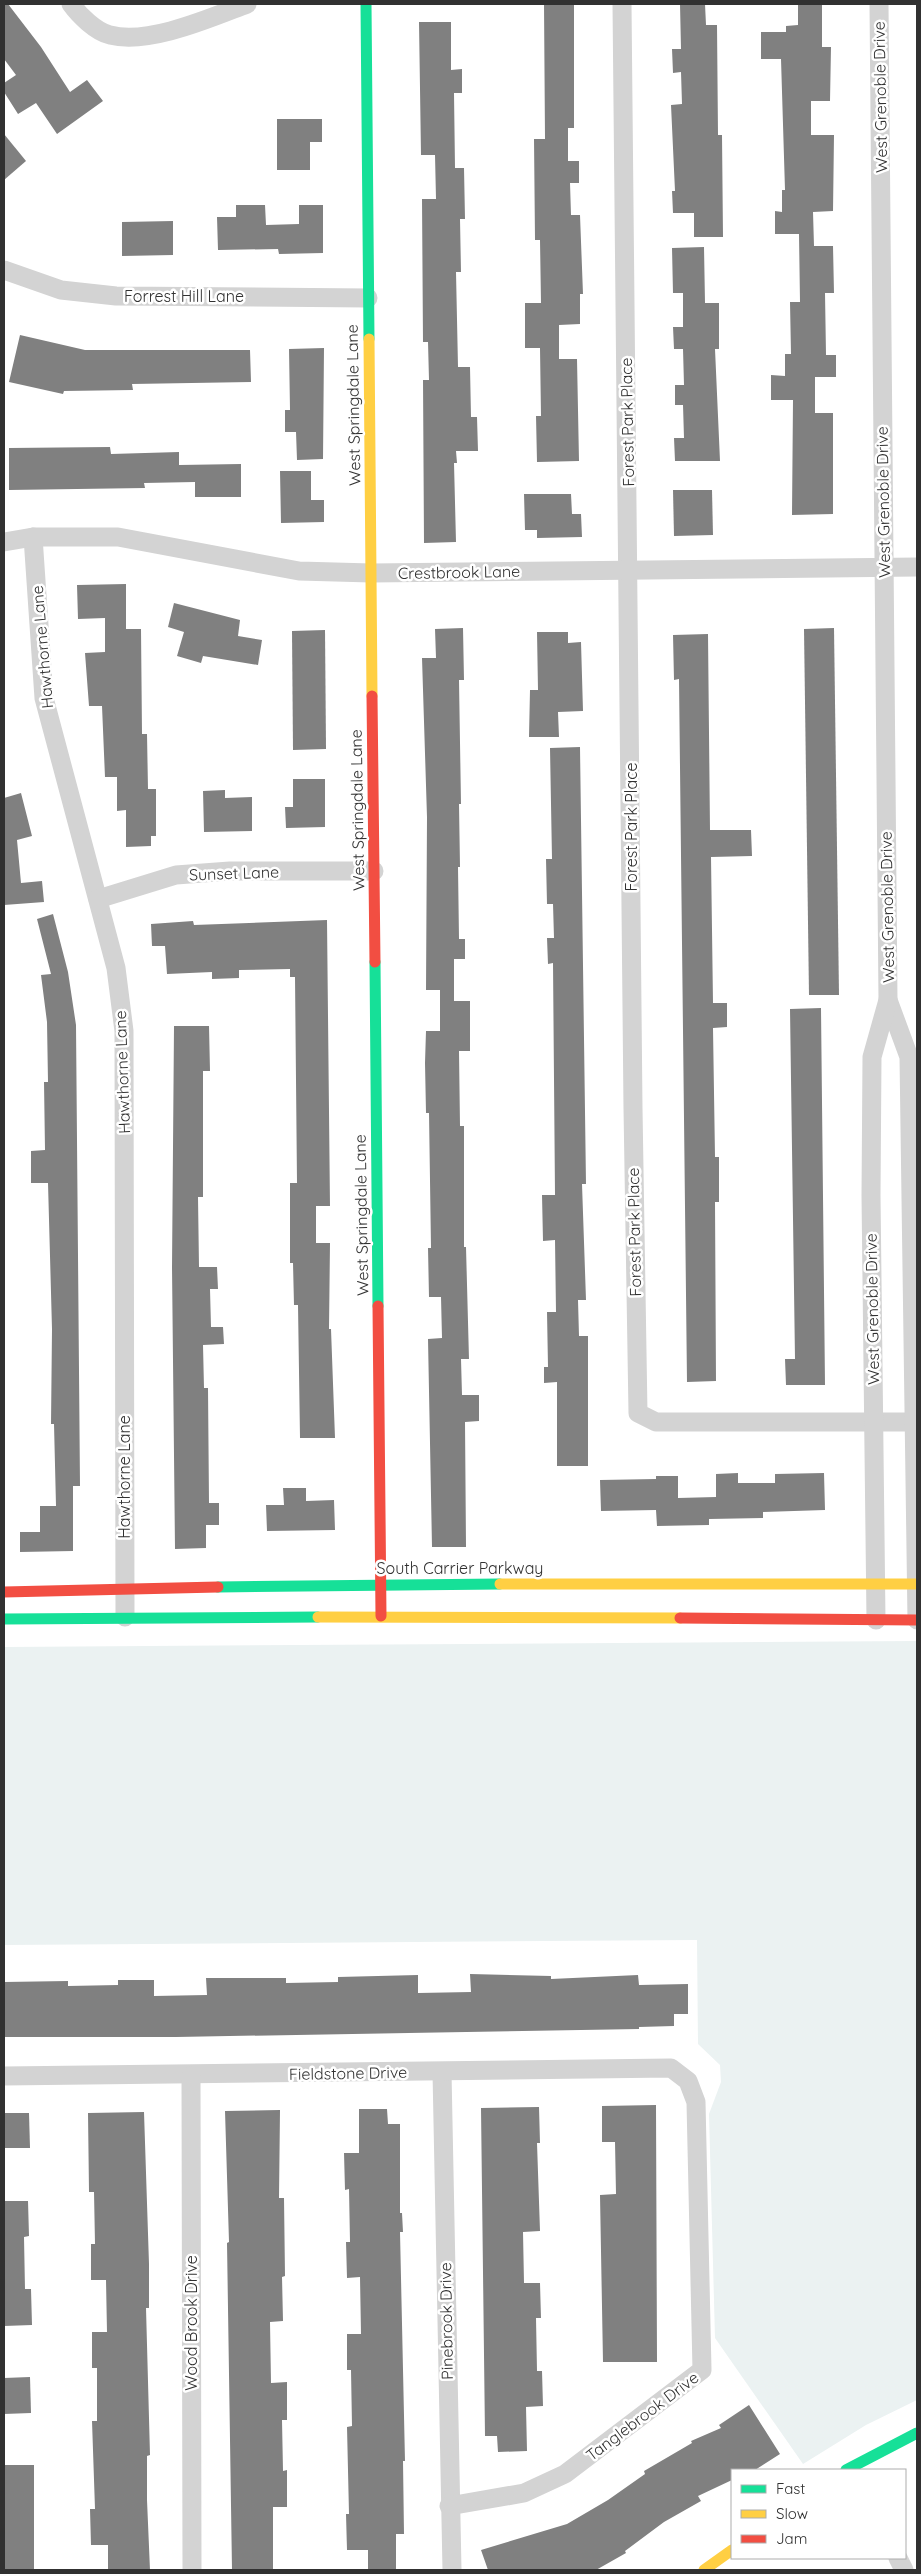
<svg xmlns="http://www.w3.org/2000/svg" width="921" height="2574" viewBox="0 0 921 2574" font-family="Quicksand,sans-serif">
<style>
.green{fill:#ebf2f2}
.building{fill:#808080}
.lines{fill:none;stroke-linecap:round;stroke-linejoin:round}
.street{stroke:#d3d3d3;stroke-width:19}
.fast{stroke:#16e098;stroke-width:11}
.slow{stroke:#ffcf43;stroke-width:11}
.jam{stroke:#f24e42;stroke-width:11}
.labels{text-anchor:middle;stroke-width:5;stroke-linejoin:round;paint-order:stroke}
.street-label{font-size:16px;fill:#313131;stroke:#fff}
</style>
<rect width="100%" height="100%" fill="#fff"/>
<polygon class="green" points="917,1641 917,2400 866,2425 803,2464 715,2338 709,2114 721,2082 720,2065 698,2044 697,1940 4,1945 4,1647"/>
<g class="building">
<polygon points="4,4 8,4 41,47 70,92 87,80 103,101 57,134 36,103 18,114 4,92 4,83 16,75 4,59"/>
<polygon points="544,4 574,4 574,128 568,128 568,161 579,161 579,183 570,183 571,215 580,215 583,294 580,294 580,324 559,325 559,359 577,359 579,461 537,462 536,416 541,416 540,348 525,348 525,303 541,303 540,240 535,240 534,139 545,139"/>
<polygon points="680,4 705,4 706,25 717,25 718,135 722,135 723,237 694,237 694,213 673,213 672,191 675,191 671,105 682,104 681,72 673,73 672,49 681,49"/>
<polygon points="798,4 822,4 822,47 831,47 830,101 811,101 811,135 834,135 833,211 813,212 814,246 833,246 834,293 825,293 826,355 836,355 836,377 815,377 815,413 833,413 833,514 792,515 793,400 771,400 771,375 785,376 785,354 791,354 790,302 800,302 799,234 775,234 775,211 782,212 782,190 785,190 781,59 761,59 761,32 786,32 786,26 798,25"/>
<polygon points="419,22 451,22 451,70 462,69 462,93 454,93 455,168 464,168 465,219 460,219 461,272 456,272 458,367 470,367 471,417 477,417 478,451 456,451 457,463 454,463 456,542 424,543 423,380 429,380 428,342 423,342 422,199 436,199 435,155 421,155"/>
<polygon points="277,119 322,119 322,142 310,142 310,170 277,170"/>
<polygon points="4,134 26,161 4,180"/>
<polygon points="236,205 265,205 266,225 299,224 299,205 323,205 323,253 279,254 278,249 218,250 217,217 236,217"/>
<polygon points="173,221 173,255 122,256 122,222"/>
<polygon points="704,247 705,303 719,303 719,349 715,349 720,461 675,461 674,438 684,438 683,405 675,405 675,385 684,385 683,349 674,349 673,327 683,327 683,293 673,293 672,248"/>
<polygon points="20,335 85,350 250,350 251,382 132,384 133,390 64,391 63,394 9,382"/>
<polygon points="324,348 323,459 297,460 296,432 285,432 285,410 290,410 289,349"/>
<polygon points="110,447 111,454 179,452 179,465 241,464 241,497 195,497 195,482 144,483 145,488 9,490 9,448"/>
<polygon points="280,471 311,471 311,500 324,500 324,522 281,523"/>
<polygon points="673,490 712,490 713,535 674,536"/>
<polygon points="524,494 571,494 572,514 581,514 582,537 537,538 537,530 525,530"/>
<polygon points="126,584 126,629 141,629 142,734 147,734 148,789 156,789 156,836 151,836 151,846 126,847 126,810 117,811 117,777 105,777 102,706 89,706 85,653 105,652 105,618 78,619 77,585"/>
<polygon points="174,603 240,620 238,636 262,640 258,665 203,656 201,663 177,656 184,632 168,627"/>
<polygon points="463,628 464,680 459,680 461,804 459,804 460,867 458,867 459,939 465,939 465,959 454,959 454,1001 470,1001 470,1051 459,1051 460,1126 464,1126 464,1247 466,1247 469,1359 461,1359 462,1395 479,1395 479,1421 465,1422 466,1547 432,1547 428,1339 442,1338 441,1297 429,1297 428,1248 431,1248 429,1113 426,1113 425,1063 426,1031 440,1031 440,990 426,990 427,817 422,658 436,658 435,629"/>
<polygon points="834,628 839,995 809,995 804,629"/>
<polygon points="325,630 326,749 293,750 292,631"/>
<polygon points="537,632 568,632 568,643 581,642 583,711 558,712 559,737 529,737 530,690 538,690"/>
<polygon points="708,634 710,830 751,830 752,856 711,857 713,1003 727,1003 727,1027 713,1028 715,1157 719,1157 719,1202 715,1202 716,1381 687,1382 679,679 674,680 673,635"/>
<polygon points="580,747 586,1184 582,1184 586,1300 578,1300 579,1336 588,1336 588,1466 557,1466 557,1382 544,1383 544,1367 548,1367 547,1312 556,1312 555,1240 543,1241 542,1195 555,1195 553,963 548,964 547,938 554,938 553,904 547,904 546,859 552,859 550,748"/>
<polygon points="293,779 325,779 325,827 286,828 285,807 293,807"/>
<polygon points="225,790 225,798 252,797 252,831 204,832 203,791"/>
<polygon points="21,793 32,836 17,840 21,883 42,881 44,902 4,905 4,798"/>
<polygon points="53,914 68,972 76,1025 80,1486 73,1486 73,1551 20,1552 20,1532 40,1532 40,1506 56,1506 54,1424 51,1424 52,1329 48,1183 31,1183 31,1151 45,1150 44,1082 48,1082 47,1022 41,975 51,974 37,919"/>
<polygon points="327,920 330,1206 316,1206 316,1243 330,1243 329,1329 331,1329 335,1438 300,1438 298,1305 294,1305 293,1263 290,1263 290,1183 297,1183 295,977 290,977 290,969 239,970 239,978 212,979 212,972 167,974 165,946 152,946 151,924 193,921 194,925"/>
<polygon points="821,1008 825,1385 786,1385 785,1359 795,1359 790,1009"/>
<polygon points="174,1026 209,1026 210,1071 203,1071 203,1197 198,1197 199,1267 217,1267 218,1289 210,1289 211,1327 223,1327 224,1344 203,1345 204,1388 208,1388 209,1503 219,1503 219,1525 206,1525 206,1548 175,1549 172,1267"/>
<polygon points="738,1473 738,1483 775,1483 775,1474 824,1473 825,1510 763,1512 763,1518 709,1519 709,1525 657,1526 656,1510 601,1511 600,1480 656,1479 656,1476 678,1476 678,1498 716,1497 716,1474"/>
<polygon points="283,1488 306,1488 306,1501 334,1500 335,1530 267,1531 266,1505 284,1505"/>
<polygon points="470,1974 551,1976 551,1979 638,1975 639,1985 688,1984 688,2014 674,2014 674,2026 639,2027 639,2029 176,2037 4,2037 4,1982 68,1981 68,1986 118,1985 118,1980 154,1980 154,1996 207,1995 206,1978 286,1978 286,1983 338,1982 338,1977 418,1975 418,1993 471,1992"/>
<polygon points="656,2105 657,2362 603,2362 600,2195 616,2194 615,2142 602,2142 602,2106"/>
<polygon points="539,2107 540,2143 537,2143 540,2231 523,2232 524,2283 540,2283 541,2318 536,2318 537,2371 542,2371 543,2406 526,2407 527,2451 498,2452 497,2436 485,2436 481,2108"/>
<polygon points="359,2109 387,2109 388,2124 400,2124 400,2213 402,2213 403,2232 400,2232 405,2461 403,2461 404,2534 396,2534 396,2570 368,2570 368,2550 347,2550 346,2514 349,2514 347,2427 352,2426 351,2370 347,2370 347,2334 361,2334 360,2277 347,2278 346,2242 350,2242 349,2189 345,2190 344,2153 359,2153"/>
<polygon points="280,2110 279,2198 284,2198 285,2276 282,2277 283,2321 270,2322 271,2383 287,2382 287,2420 282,2420 283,2471 287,2470 287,2507 273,2507 273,2570 232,2570 227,2243 229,2242 225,2111"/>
<polygon points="144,2112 149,2264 149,2308 146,2308 150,2455 147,2456 147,2500 150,2570 108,2570 108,2545 91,2545 90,2509 95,2509 92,2421 97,2421 97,2368 92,2368 92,2332 107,2332 106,2280 91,2280 91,2244 95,2244 94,2192 89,2192 88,2113"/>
<polygon points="4,2113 29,2113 30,2148 4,2148"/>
<polygon points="4,2201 28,2201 29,2236 24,2237 25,2289 31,2289 32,2325 4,2326"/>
<polygon points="30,2377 31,2413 4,2414 4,2378"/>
<polygon points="749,2405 780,2454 755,2470 732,2470 732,2480 698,2496 701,2501 664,2522 625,2551 626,2553 596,2570 488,2570 481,2550 567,2524 608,2500 645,2474 644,2471 692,2443 691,2441 721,2428 719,2425"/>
<rect x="4" y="2465" width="30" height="105"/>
</g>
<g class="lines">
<g class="street">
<path d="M71,4C79,15 96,32 110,35C149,45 210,18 247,4"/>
<polyline points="622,4 633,1108 638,1413 656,1422 915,1422"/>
<polyline points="4,270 61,290 116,296 368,298"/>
<polyline points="33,537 44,698 116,968 124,1031 125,1617"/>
<polyline points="4,542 33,537 118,537 299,571 371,573 917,567"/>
<polyline points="98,899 176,875 230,871 374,871"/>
<polyline points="888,1000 909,1057 917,1620"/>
<polyline points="876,1620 871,1195 872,1057 888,1000 879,4"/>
<polyline points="442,2072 452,2570"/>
<polyline points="4,2076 671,2068 688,2081 696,2102 702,2370 565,2474 524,2493 449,2506"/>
<polyline points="191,2076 192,2570"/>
<polyline points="898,2558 904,2570"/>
</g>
<g class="fast">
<polyline points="366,4 369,339"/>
<polyline points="375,962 378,1306"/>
<polyline points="218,1587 500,1584"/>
<polyline points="4,1619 318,1617"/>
<polyline points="846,2470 917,2433"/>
</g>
<g class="slow">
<polyline points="369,339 372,696"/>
<polyline points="500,1584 917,1584"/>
<polyline points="318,1617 680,1618"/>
<polyline points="704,2570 732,2550"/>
</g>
<g class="jam">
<polyline points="372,696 375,962"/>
<polyline points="378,1306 381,1616"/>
<polyline points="4,1592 218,1587"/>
<polyline points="680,1618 917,1620"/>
</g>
</g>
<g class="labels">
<g class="street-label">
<text transform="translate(880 97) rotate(-91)" y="6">West Grenoble Drive</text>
<text x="184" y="302">Forrest Hill Lane</text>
<text transform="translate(353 405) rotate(-91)" y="6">West Springdale Lane</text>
<text transform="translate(627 422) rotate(-91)" y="6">Forest Park Place</text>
<text transform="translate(883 502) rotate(-91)" y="6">West Grenoble Drive</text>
<text transform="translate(459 572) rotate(-1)" y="6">Crestbrook Lane</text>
<text transform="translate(42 647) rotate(-95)" y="6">Hawthorne Lane</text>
<text transform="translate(357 810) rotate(-91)" y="6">West Springdale Lane</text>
<text transform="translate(631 827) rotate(-90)" y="6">Forest Park Place</text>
<text transform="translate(234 873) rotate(-2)" y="6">Sunset Lane</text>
<text transform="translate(887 907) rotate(-91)" y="6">West Grenoble Drive</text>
<text transform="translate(122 1072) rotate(-92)" y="6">Hawthorne Lane</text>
<text transform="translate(361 1215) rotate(-91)" y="6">West Springdale Lane</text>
<text transform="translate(634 1232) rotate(-91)" y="6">Forest Park Place</text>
<text transform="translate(872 1309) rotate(-91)" y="6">West Grenoble Drive</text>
<text transform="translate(124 1477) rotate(-90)" y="6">Hawthorne Lane</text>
<text x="460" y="1574">South Carrier Parkway</text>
<text transform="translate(348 2073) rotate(-1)" y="6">Fieldstone Drive</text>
<text transform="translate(446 2321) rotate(-91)" y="6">Pinebrook Drive</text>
<text transform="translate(191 2323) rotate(-90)" y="6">Wood Brook Drive</text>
<text transform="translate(642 2416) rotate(-37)" y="6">Tanglebrook Drive</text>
</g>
</g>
<rect width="921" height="2574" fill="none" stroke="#313131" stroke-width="10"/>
<rect x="731" y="2469" width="175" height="90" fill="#ffffff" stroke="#adadad"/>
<rect x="741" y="2485" width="25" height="8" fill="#16e098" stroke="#adadad"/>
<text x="776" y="2494" font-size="15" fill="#313131">Fast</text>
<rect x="741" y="2510" width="25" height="8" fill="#ffcf43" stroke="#adadad"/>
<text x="776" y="2519" font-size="15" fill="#313131">Slow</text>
<rect x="741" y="2535" width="25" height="8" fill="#f24e42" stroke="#adadad"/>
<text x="776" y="2544" font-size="15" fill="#313131">Jam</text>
</svg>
